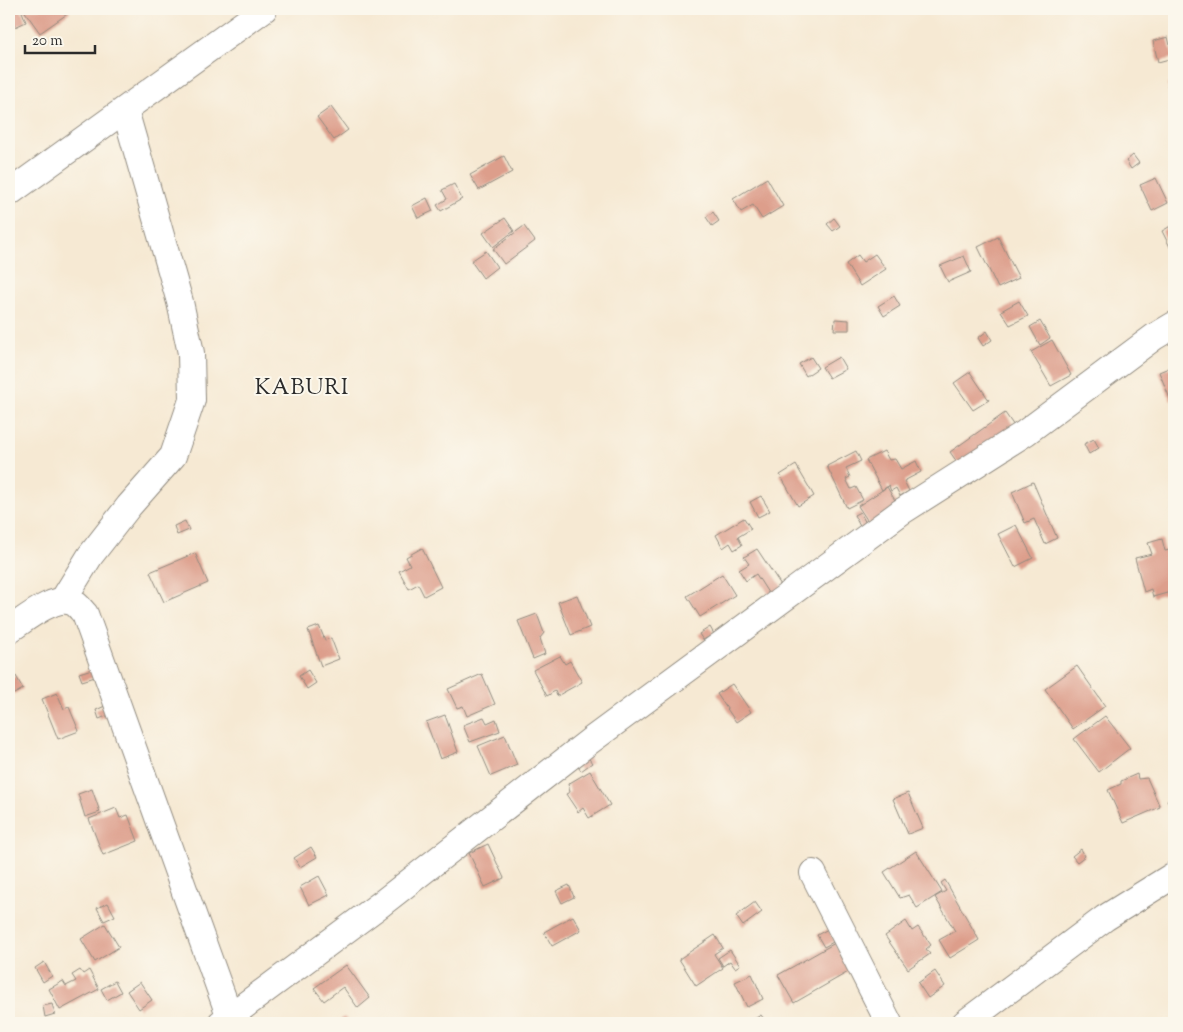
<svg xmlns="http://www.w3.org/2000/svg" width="1183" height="1032" viewBox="0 0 1183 1032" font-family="'Sorts Mill Goudy',serif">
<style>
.building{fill:#dd9e8b}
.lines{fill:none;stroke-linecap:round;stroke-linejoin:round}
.minor-casing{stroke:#908a7f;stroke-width:28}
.minor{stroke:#fff;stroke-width:26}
.labels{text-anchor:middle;stroke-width:4;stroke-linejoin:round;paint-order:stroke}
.quarter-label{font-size:22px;letter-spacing:1px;fill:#2b2b2b;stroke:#fbf7ec}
</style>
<rect width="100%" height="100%" fill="#fbf7ec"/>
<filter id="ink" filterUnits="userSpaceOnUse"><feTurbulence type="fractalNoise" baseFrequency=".02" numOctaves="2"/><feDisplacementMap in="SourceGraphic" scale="10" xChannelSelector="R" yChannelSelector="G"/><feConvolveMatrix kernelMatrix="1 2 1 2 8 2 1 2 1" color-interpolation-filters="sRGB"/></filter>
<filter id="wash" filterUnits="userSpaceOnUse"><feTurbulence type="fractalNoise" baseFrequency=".0096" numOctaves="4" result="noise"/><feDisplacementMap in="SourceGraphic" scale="20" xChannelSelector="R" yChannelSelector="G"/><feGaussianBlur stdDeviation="1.12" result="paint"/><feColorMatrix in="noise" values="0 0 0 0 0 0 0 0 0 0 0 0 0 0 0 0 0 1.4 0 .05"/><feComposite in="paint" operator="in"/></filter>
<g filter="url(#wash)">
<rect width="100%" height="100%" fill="#f6e9d3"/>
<g id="blocks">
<g class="building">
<polygon points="21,9 26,22 15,27 9,14"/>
<polygon points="23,9 68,9 70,12 40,33"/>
<polygon points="1168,37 1173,58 1158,62 1153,41"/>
<polygon points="1174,81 1174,100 1167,85"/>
<polygon points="331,107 348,130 334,140 317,117"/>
<polygon points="1133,155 1139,163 1131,169 1126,161"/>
<polygon points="504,156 512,172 479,190 470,175"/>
<polygon points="767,178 783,206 762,219 753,205 741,212 733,199"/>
<polygon points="1156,178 1168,203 1152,211 1140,185"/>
<polygon points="454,184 462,199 441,211 437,205 447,199 442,190"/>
<polygon points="427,198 433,211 418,218 412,206"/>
<polygon points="713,212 719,221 712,226 706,217"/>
<polygon points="505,218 514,231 493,247 483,233"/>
<polygon points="834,218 840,226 833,231 827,224"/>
<polygon points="1174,224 1174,255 1162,231"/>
<polygon points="524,226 535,241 504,264 493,249"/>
<polygon points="998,237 1019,278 998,288 978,247"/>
<polygon points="486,251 497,267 483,278 471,261"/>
<polygon points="875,254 886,269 860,286 846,264 858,255 863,262"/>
<polygon points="964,256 971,272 948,282 940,266"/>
<polygon points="894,296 900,306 884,316 878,306"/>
<polygon points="1019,301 1028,316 1010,325 1001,311"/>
<polygon points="835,319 849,320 849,330 834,330"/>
<polygon points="1040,321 1050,338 1040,345 1030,327"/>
<polygon points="987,331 992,340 983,346 978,338"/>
<polygon points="1052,340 1071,375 1051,386 1031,352"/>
<polygon points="811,357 818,368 806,376 799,364"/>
<polygon points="839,357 846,369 829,378 822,367"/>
<polygon points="1171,367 1174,375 1174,399 1171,401 1159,372"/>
<polygon points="970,372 989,400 973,410 954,383"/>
<polygon points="1005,413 1014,426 959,465 950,452"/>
<polygon points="1094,439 1099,448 1089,454 1084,444"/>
<polygon points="856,451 861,461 846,468 850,477 846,479 851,489 856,487 863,500 847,508 827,466"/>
<polygon points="884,451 889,460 895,459 901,469 916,461 921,472 904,481 909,491 900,496 896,488 891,491 889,486 890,485 882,490 866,460"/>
<polygon points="796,465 814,496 798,506 780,475"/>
<polygon points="1033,482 1057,538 1045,544 1034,519 1025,523 1012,492"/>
<polygon points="887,487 899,507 871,526 858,506"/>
<polygon points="761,496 770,511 758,517 750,502"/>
<polygon points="860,512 869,529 863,532 854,515"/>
<polygon points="744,518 751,529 738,537 742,545 734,550 730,543 723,548 716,535"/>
<polygon points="185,521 189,530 177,535 174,526"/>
<polygon points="1016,525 1033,558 1015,567 998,534"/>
<polygon points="1162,539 1165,551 1174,549 1174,591 1153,597 1151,589 1144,592 1135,558 1152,554 1148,543"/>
<polygon points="422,548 441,587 424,596 418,584 409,589 399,571 410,565 406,557"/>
<polygon points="757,549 783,588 770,596 756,574 746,581 739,570 749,564 744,557"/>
<polygon points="195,553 208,583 164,602 150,572"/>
<polygon points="722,574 735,595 700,617 687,596"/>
<polygon points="577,595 590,627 571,635 558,602"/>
<polygon points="537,614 544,633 540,638 545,654 533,659 518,621"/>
<polygon points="319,626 325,640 331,638 339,659 321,666 308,630"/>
<polygon points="710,627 714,634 703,640 699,634"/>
<polygon points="560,656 565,664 570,661 582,682 557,696 555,691 547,696 533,670"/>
<polygon points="1077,666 1105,706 1073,729 1045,689"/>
<polygon points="92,669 95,677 82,681 79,673"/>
<polygon points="308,670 316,683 307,689 299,676"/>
<polygon points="482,674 495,704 467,716 463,706 457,708 448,689"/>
<polygon points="16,676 23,689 14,694 9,685 9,680"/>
<polygon points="732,684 751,712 736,722 717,694"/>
<polygon points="57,693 64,709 69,707 79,731 58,739 42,699"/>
<polygon points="105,706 109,715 99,719 96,710"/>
<polygon points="445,715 458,752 440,759 426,722"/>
<polygon points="1105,716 1130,748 1099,772 1074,739"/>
<polygon points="484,717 487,723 496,719 500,731 470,742 463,725"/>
<polygon points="505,735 517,765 491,776 478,746"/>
<polygon points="585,753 592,763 581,771 574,761"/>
<polygon points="590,771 610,805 589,818 583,808 578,812 566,794 570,792 568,784"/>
<polygon points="1137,774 1138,779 1147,778 1160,807 1123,823 1108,790 1121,784 1121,781"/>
<polygon points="92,789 100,812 85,817 78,794"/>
<polygon points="908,793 923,828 908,834 893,799"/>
<polygon points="1174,795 1174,811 1167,800"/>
<polygon points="116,808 120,818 128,815 138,841 103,855 89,819"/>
<polygon points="488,844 504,878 485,887 469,853"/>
<polygon points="311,847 317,857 300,867 294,858"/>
<polygon points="1081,849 1085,856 1077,862 1072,856"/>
<polygon points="916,851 942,892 917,908 909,895 900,898 884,872"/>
<polygon points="319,876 329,895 309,905 300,887"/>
<polygon points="945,880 979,940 950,958 939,940 955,931 935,897 946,891 941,883"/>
<polygon points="569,885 574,897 562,903 556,891"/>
<polygon points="755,902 762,912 743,926 736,916"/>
<polygon points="108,903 115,916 104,921 97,908"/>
<polygon points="573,916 581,930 552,946 544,932"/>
<polygon points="906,921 912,931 918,927 931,945 926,949 930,954 908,969 885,936"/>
<polygon points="105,924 119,947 95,962 81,939"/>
<polygon points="828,929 835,941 824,947 817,935"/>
<polygon points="715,935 723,948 714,954 723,968 696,986 679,959"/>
<polygon points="835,943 850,971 794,1003 778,975"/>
<polygon points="730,950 740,965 735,968 730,961 723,966 718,958"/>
<polygon points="44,962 52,976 43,982 35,968"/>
<polygon points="346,965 370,998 358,1008 343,987 324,1001 314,988"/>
<polygon points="80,970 83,974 89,970 99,989 60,1010 49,989 63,981 66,986 76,981 72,975"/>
<polygon points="935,971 945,986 928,998 918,983"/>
<polygon points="752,974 763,999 747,1007 735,982"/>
<polygon points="115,981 121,992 107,1000 101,989"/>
<polygon points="140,982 152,1000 139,1009 127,991"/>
<polygon points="52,1004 55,1014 45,1017 43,1006"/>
<polygon points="761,1015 767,1023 753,1023 751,1021"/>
<polygon points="344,1017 350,1023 337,1023"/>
</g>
</g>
</g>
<g filter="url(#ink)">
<use href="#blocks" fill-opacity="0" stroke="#908a7f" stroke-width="1"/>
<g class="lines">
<defs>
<g id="minor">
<polyline points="9,193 264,9"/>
<polyline points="63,600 90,556 129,506 173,456 192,400 191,353 180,302 125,110"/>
<path d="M9,630C25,620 55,593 74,603C78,605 82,611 85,614L232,1023"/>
<polyline points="813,873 889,1023"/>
<polyline points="221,1023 381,904 590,741 901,512 1025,433 1154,337 1174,325"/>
<polyline points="965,1023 1105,918 1174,875"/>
</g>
</defs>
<use href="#minor" class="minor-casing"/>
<use href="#minor" class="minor"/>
</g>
</g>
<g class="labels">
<g class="quarter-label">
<text x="302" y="394">KABURI</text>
</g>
</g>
<rect width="1183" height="1032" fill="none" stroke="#fbf7ec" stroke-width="30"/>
<path d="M25 45v8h70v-8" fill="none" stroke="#2b2b2b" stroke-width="2.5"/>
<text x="32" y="45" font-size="15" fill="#2b2b2b" stroke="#fbf7ec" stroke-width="4" paint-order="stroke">20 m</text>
</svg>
